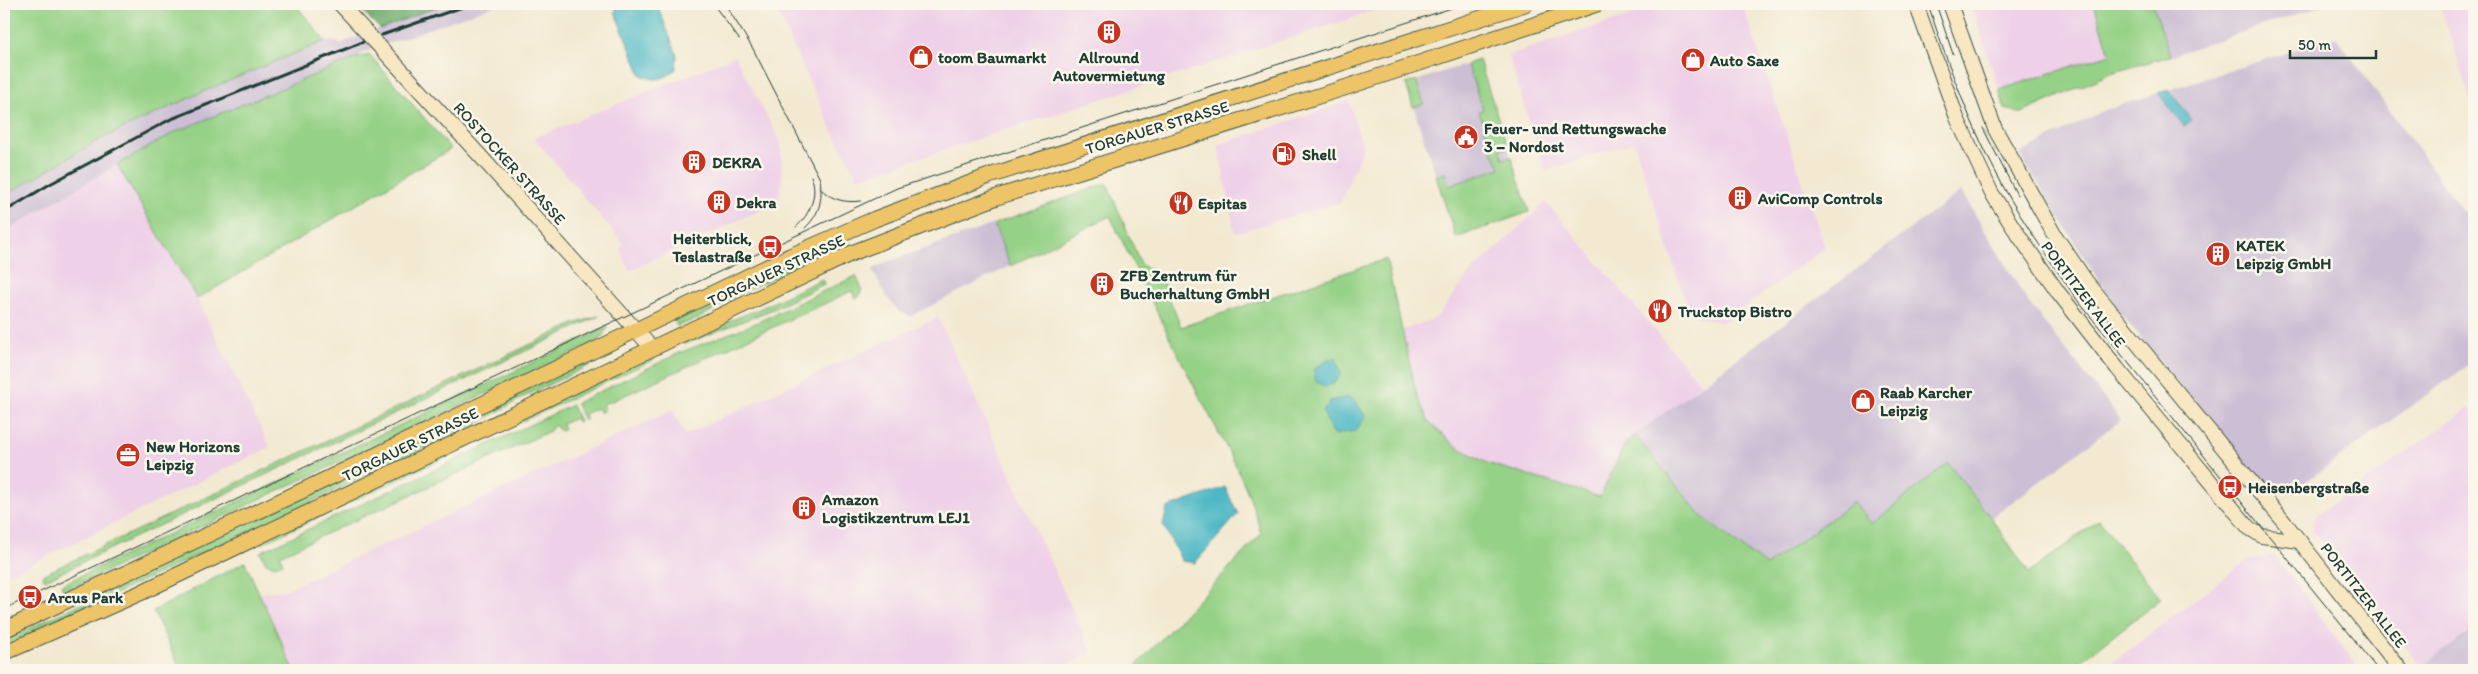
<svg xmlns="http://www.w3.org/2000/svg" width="2478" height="674" viewBox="0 0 2478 674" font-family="Itim,sans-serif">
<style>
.built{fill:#eed0e8}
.industrial{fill:#ccbed4}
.green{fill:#95d186;stroke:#5a875d}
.forest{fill:#78b373;stroke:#4c7854}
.water{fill:#4bb8c5;stroke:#357a7c}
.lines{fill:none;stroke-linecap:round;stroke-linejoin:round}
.secondary-casing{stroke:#3f574c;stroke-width:16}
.primary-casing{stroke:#3f574c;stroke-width:17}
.secondary{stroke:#f8e7c3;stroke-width:14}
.primary{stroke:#eec469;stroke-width:15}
.tram{stroke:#1f3d34;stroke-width:1}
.rail{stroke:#1f3d34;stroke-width:3}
.secondary-bridge-casing{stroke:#3f574c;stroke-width:16;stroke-linecap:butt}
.secondary-bridge{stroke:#f8e7c3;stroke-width:14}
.labels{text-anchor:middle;stroke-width:5;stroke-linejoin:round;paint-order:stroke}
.poi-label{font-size:16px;font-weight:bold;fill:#1f3d34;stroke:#fbf7ec;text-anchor:start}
.street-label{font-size:16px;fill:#1f3d34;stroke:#fbf7ec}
</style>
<rect width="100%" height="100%" fill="#fbf7ec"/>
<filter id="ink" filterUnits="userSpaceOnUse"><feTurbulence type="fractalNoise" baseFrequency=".02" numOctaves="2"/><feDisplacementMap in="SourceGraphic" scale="10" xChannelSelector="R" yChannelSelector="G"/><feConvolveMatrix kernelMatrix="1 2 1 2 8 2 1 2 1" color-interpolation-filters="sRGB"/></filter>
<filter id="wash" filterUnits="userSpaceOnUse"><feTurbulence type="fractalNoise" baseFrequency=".0096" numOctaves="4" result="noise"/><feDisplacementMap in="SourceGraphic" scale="20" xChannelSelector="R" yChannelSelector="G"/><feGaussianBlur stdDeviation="1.12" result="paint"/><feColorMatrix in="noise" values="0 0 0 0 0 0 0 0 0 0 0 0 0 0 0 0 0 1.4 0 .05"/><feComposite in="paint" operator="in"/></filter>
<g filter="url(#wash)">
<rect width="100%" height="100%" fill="#f3e9d1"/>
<g class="built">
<polygon points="774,4 1395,4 858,178 830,126"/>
<polygon points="1667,4 1742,4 1825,248 1722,323 1690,315 1634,142 1545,171 1508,55"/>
<polygon points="1971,4 2094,4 2110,54 1999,90"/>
<polygon points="2440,4 2474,4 2474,112"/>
<polygon points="735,56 781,143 782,180 778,202 629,271 620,249 624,244 534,138"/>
<polygon points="1349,101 1363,147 1341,202 1235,233 1218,145"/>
<polygon points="117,165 197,299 270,447 4,577 4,232"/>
<polygon points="1546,202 1702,385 1625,444 1601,497 1487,463 1454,445 1429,422 1417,396 1403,330 1436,318 1470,273"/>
<polygon points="938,317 1092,653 1057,670 294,670 260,595 265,592 286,590 673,410 685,435"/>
<polygon points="2469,408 2474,414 2474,629 2421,666 2312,530 2314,517"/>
<polygon points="2275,556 2360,670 2102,670 2249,559"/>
</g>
<g class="industrial">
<polygon points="444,4 499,4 367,51 356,58 128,158 4,232 4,196 99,139 209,89 325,41 342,43"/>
<polygon points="2153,4 2327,4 2170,56"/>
<polygon points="2336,37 2474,226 2474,361 2294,490 2266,493 2115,306 2019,154 2105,110"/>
<polygon points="1479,60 1529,212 1456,238 1406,84"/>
<polygon points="1961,191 2028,302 2121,420 1991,518 1947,463 1872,525 1854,503 1766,566 1702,517 1635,435"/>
<polygon points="994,224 1010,266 911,316 899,312 887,297 872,270 887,262"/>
<polygon points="2474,629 2474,670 2424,670 2421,666"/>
</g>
<g class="green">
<polygon points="4,4 295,4 325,41 209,89 100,139 4,196"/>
<polygon points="2094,4 2153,4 2170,56 2111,73 2022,113 2005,109 1999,90 2110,54"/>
<polygon points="370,55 451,149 197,299 117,165 175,132 356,58"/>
<polygon points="1479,60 1508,148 1500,150 1503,159 1511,157 1529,212 1456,238 1436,176 1445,173 1449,186 1500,168 1492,151 1479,111 1483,110 1467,64"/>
<polygon points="1416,80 1424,104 1413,107 1406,84"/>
<path d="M1107,183L1141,265L1159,273L1181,327L1386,259L1417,396L1429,422L1454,445L1487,463L1600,497L1625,444L1635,435L1702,517L1766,566L1854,502L1872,524L1948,463L1991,518L2029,573L2099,520L2161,599L2069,670H1132L1261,534C1249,482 1219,435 1195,388C1166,331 1138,274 1110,216L1010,266L994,224Z"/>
<polygon points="810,254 813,259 749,289 697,319 677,326 674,318"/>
<polygon points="856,276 862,289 859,297 856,298 852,291 610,402 604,403 604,411 600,412 597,408 584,414 586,418 584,420 576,403 679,353 751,325"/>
<polygon points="822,279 824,284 773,309 685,344 683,343 682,340 759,309"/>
<polygon points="599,316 45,580 42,575 576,323"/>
<polygon points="608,327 601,338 592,344 64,591 61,585"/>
<polygon points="623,344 613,354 523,397 479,423 4,646 4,640 93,598 127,577"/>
<polygon points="651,355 655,359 261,544 264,538"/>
<polygon points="572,405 579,421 577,422 575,418 562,424 564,428 561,431 554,425 550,431 280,555 283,563 275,566 266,563 260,552"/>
<polygon points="245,562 294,670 181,670 153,611"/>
</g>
<polygon class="forest" points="356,4 444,4 380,29"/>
<g class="water">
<path d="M617,4H657L677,55L676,69C663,80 656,82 641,75L615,13Z"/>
<polygon points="2169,90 2192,120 2184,126 2158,93"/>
<polygon points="1328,359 1336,359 1341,373 1335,382 1325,387 1315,380 1314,370"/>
<polygon points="1349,397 1356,402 1366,417 1355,431 1334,435 1323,412 1330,401"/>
<polygon points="1225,487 1238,514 1195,563 1182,561 1163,525 1167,508"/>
</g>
</g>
<g filter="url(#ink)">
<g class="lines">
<defs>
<g id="secondary">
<polyline points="340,4 367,33"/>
<polyline points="1916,4 1957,118 1991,192 2013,227 2058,292 2117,368 2249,528 2262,536 2300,541"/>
<polyline points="1950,4 1995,129 2054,234 2086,281 2294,534 2401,670"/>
<polyline points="380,47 483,159 652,348"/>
</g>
<g id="primary">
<polyline points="4,630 308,488 790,256 875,219 989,176 1525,4"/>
<polyline points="4,653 140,593 852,253 997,197 1344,88 1597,4"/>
</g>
</defs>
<use href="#secondary" class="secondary-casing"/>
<use href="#primary" class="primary-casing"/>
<use href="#secondary" class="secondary"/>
<use href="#primary" class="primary"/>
<g class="tram">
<polyline points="713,4 739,39"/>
<path d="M725,4L752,47L820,179C823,199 820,214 805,228"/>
<path d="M1928,4C1948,66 1972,129 2003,186C2025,226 2052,263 2078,301L2378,670"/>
<polyline points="1936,4 1953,54"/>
<polyline points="1983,128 2017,195"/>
<path d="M819,187C831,200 844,203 861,201"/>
<path d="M796,227C810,215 819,193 811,176"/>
<polyline points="4,609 897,188 1464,4"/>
</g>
<g class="rail">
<polyline points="382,35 471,4"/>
<polyline points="4,212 50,184 169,120 363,42"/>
</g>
<defs>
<polyline id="secondary-bridge" points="367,33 380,47"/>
</defs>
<use href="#secondary-bridge" class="secondary-bridge-casing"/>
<use href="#secondary-bridge" class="secondary-bridge"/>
</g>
</g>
<defs>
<symbol id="building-disc" viewBox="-11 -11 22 22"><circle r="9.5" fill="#c8321e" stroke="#fbf7ec"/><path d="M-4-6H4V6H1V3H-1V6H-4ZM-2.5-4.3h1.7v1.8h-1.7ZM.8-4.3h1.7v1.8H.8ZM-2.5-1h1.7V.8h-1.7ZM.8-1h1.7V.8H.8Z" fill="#fff"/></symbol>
<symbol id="shop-disc" viewBox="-11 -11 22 22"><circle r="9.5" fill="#c8321e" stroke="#fbf7ec"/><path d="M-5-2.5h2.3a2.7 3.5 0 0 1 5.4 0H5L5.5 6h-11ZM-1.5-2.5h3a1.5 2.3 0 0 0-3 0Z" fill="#fff"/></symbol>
<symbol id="civic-disc" viewBox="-11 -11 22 22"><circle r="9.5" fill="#c8321e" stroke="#fbf7ec"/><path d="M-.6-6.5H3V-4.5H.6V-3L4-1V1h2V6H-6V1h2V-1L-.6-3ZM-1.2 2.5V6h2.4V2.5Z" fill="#fff"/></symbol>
<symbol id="fuel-disc" viewBox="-11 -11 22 22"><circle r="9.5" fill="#c8321e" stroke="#fbf7ec"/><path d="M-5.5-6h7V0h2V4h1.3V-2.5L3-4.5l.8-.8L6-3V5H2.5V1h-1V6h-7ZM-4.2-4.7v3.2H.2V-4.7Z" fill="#fff"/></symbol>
<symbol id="restaurant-disc" viewBox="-11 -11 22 22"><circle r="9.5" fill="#c8321e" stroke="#fbf7ec"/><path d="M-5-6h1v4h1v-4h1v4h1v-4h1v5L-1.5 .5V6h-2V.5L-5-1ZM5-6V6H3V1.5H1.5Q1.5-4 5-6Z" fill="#fff"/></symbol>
<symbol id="bus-disc" viewBox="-11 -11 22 22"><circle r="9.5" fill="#c8321e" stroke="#fbf7ec"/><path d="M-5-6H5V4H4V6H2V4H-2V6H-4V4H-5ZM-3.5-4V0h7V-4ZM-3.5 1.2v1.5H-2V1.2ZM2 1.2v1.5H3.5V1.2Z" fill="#fff"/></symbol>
<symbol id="office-disc" viewBox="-11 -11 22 22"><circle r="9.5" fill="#c8321e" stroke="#fbf7ec"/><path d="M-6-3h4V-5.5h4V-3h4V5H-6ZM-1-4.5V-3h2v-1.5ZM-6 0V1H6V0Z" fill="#fff"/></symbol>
</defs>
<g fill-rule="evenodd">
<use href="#building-disc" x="1095" y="18" width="28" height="28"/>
<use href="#shop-disc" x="907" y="43" width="28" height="28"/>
<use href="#shop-disc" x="1679" y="46" width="28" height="28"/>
<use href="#civic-disc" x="1452" y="123" width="28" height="28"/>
<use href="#fuel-disc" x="1270" y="140" width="28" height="28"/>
<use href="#building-disc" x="680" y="148" width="28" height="28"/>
<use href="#building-disc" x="1726" y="184" width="28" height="28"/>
<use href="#building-disc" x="705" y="188" width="28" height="28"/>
<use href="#restaurant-disc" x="1167" y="189" width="28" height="28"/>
<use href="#bus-disc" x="756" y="233" width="28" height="28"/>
<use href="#building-disc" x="2204" y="240" width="28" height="28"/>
<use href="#building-disc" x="1088" y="270" width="28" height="28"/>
<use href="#restaurant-disc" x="1646" y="297" width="28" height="28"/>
<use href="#shop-disc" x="1849" y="387" width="28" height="28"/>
<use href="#office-disc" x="114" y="441" width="28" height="28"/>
<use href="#bus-disc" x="2216" y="473" width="28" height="28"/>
<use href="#building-disc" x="790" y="494" width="28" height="28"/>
<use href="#bus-disc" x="16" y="583" width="28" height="28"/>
</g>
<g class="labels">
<g class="poi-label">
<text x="938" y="63">toom Baumarkt</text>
<text x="1109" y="63" text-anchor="middle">Allround<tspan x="1109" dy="18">Autovermietung</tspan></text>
<text x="1710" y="66">Auto Saxe</text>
<text x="1484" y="134">Feuer- und Rettungswache<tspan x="1484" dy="18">3 – Nordost</tspan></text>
<text x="1302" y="160">Shell</text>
<text x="712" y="168">DEKRA</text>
<text x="1758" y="204">AviComp Controls</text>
<text x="736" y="208">Dekra</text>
<text x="1198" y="209">Espitas</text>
<text x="752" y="244" text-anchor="end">Heiterblick,<tspan x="752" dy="18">Teslastraße</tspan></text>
<text x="2236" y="251">KATEK<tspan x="2236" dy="18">Leipzig GmbH</tspan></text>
<text x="1120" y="281">ZFB Zentrum für<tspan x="1120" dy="18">Bucherhaltung GmbH</tspan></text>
<text x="1678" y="317">Truckstop Bistro</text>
<text x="1880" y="398">Raab Karcher<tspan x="1880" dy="18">Leipzig</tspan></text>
<text x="146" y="452">New Horizons<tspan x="146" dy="18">Leipzig</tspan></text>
<text x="2248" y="493">Heisenbergstraße</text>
<text x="822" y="505">Amazon<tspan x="822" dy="18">Logistikzentrum LEJ1</tspan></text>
<text x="48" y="603">Arcus Park</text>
</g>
<g class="street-label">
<text transform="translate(1157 127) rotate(-17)" y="6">TORGAUER STRASSE</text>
<text transform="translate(510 163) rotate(48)" y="6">ROSTOCKER STRASSE</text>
<text transform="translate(776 270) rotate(-25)" y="6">TORGAUER STRASSE</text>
<text transform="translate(2084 294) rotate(53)" y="6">PORTITZER ALLEE</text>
<text transform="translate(410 444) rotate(-26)" y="6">TORGAUER STRASSE</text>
<text transform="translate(2364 595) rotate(52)" y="6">PORTITZER ALLEE</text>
</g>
</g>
<rect width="2478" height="674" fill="none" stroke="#fbf7ec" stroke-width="20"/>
<path d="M2290 50v8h86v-8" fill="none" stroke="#1f3d34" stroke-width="2.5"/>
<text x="2298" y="50" font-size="15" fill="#1f3d34" stroke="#fbf7ec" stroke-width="4" paint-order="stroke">50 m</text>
</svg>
